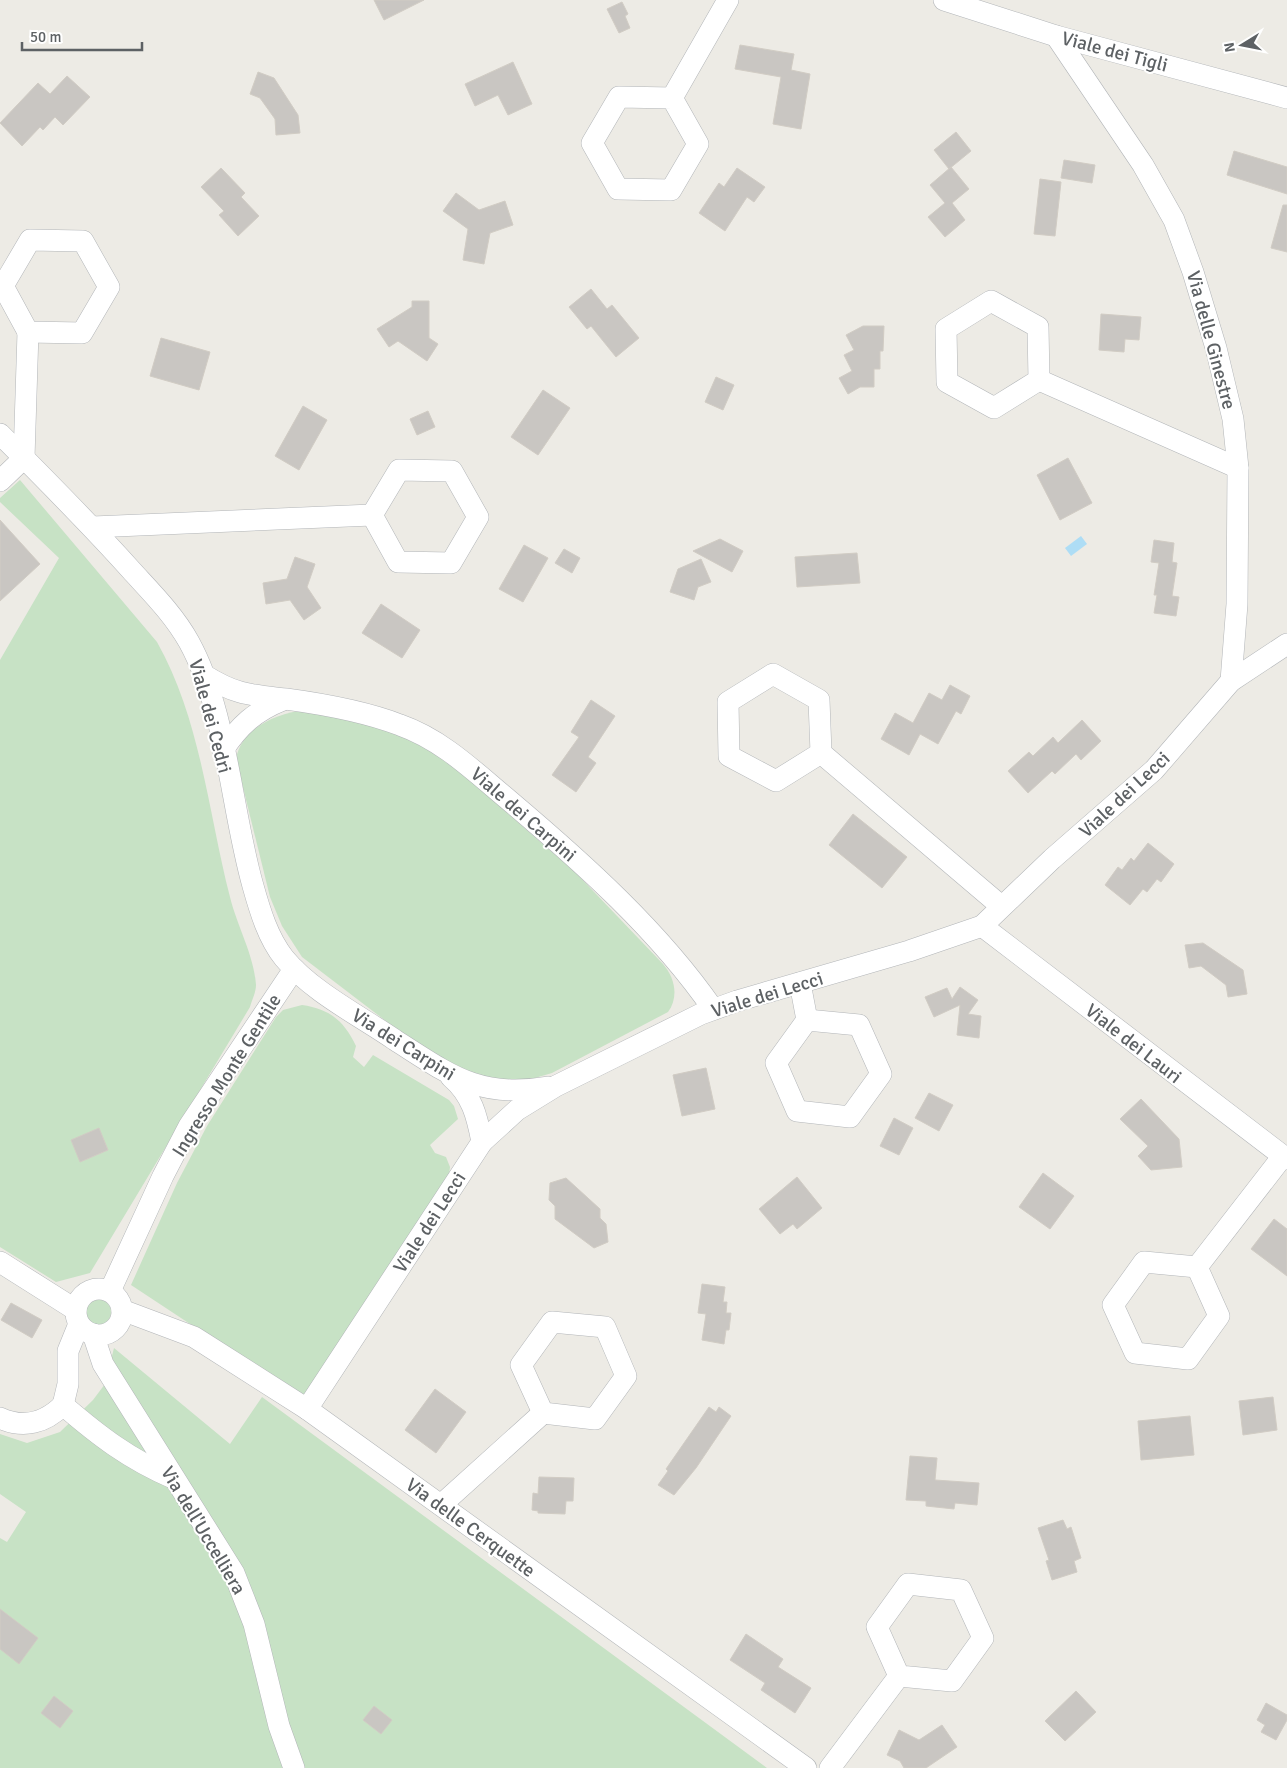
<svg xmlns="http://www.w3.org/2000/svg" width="1287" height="1768" viewBox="0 0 1287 1768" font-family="Signika,sans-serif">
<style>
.green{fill:#c7e2c5;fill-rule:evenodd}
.water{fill:#aeddf5}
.building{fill:#c9c6c2;stroke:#d1ccc4}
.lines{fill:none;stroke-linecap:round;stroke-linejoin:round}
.minor-casing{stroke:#b2b5b8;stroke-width:22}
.minor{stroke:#fff;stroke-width:21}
.labels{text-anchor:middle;stroke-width:4;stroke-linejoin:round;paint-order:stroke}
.street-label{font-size:19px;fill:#5d6164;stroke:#fff}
</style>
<rect width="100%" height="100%" fill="#edebe5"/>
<g class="green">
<path d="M20,480L157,642C201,720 208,812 230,897C237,926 254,955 256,985C256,992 252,1000 250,1007L90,1273L56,1282L0,1247V660L59,558L0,502V498ZM99,1129L108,1150L80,1162Z"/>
<path d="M305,710L391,729L449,762L576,873L663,964C675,978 679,997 668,1012L552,1073L535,1078L518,1080L484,1079L433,1057L302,957L282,926L270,897L236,759C241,728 277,713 305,710Z"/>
<path d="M302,1005C330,1009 344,1021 356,1046L353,1057L364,1067L373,1055L449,1100L454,1106L458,1119L430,1145L435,1153L446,1157L450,1167L449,1175L305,1400L131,1285L177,1183L207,1126L276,1017L283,1010Z"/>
<circle cx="98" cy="1312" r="13"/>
<polygon points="114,1348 230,1444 262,1397 767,1768 0,1768 0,1538 7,1542 26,1512 0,1494 0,1434 27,1443 60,1432 93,1400 105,1384"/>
</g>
<polygon class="water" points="1081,536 1087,544 1071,556 1065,548"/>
<g class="building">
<polygon points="374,0 424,0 384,20"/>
<polygon points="622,2 628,14 625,16 630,28 619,33 607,9"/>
<polygon points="740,45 794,54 791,70 810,74 801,129 773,124 781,77 735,69"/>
<polygon points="513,62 532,104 508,115 498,95 475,106 465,84"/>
<polygon points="258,72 274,78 298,115 300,133 276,135 275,119 260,98 250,94"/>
<polygon points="67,76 90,97 63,125 55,117 43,130 40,127 22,146 0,123 38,83 50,94"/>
<polygon points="956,132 971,151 949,169 934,150"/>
<polygon points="1234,151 1287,167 1287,194 1227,175"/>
<polygon points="1064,160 1095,165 1092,183 1061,178"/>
<polygon points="951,167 969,189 952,203 965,220 945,237 928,217 945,203 930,185"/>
<polygon points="221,168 245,193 241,197 259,216 238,236 219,215 224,211 201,187"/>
<polygon points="737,168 765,187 754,202 747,197 725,231 699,213 719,183 724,187"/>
<polygon points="1040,179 1061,182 1055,236 1034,234"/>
<polygon points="456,193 479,210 505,201 513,225 490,233 484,264 463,260 468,229 443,211"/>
<polygon points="1283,205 1287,205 1287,252 1271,248"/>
<polygon points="591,289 607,309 612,305 639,338 616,357 591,326 587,329 569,307"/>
<polygon points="412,301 429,301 429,338 438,344 427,361 398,341 389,347 377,329 412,307"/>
<polygon points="1101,314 1141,317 1139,340 1125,339 1124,352 1099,350"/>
<polygon points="863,326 884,326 883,351 880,351 880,369 874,369 874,387 860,387 848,394 839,378 852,371 844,355 854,350 846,335"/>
<polygon points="161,338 210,352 199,390 150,376"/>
<polygon points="716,377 734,385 723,410 705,402"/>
<polygon points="543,390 570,408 538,455 511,437"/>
<polygon points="303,406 327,420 299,470 275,456"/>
<polygon points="428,411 435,427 417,435 410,419"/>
<polygon points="1068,458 1092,503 1060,520 1037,475"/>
<polygon points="0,520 40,564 0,601"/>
<polygon points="720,539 743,551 732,572 693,551"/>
<polygon points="1154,540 1174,543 1172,562 1177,563 1172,596 1179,597 1176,616 1154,613 1157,595 1154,595 1159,563 1151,562"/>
<polygon points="524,545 548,558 523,602 499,589"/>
<polygon points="564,549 580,558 572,573 555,563"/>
<polygon points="857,553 860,583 797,587 795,557"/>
<polygon points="295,557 315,564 307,587 321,608 304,620 290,600 266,604 263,583 287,579"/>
<polygon points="701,559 711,582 698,587 694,600 670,592 678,569"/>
<polygon points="381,604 420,630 402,658 362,633"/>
<polygon points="950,685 970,696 961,714 956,711 938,744 920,734 909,755 881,739 895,713 913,723 929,693 942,700"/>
<polygon points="591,700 615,716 588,757 596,763 576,792 552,775 579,737 571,732"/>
<polygon points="1082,720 1101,741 1081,760 1076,754 1055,774 1052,771 1028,793 1008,771 1029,752 1033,756 1053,737 1058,743"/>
<polygon points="853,814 907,857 882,888 829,845"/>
<polygon points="1148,843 1174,864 1161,882 1157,879 1147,892 1143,889 1130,905 1105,885 1118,867 1122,870 1131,858 1134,861"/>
<polygon points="1203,943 1243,970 1247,994 1228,997 1226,985 1201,966 1189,968 1185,945"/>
<polygon points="960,987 978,1000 968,1014 981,1016 979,1038 957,1035 960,1005 934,1017 925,997 947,988 952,999"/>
<polygon points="706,1068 715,1109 682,1116 673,1075"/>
<polygon points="929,1093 953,1105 939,1131 915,1118"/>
<polygon points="1141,1099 1179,1139 1182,1167 1151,1170 1138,1156 1148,1146 1120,1119"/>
<polygon points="894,1118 913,1128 899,1155 880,1146"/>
<polygon points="99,1128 108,1150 80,1162 71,1140"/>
<polygon points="1043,1173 1074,1196 1050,1229 1019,1207"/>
<polygon points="797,1177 822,1208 797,1229 793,1224 780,1234 759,1209"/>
<polygon points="566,1178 600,1209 600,1218 606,1224 608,1242 594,1248 555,1219 555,1206 549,1200 550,1183"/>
<polygon points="1274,1219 1287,1229 1287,1276 1251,1249"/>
<polygon points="702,1284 725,1287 723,1302 727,1302 726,1313 731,1313 729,1330 726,1330 724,1344 702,1340 706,1314 698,1313"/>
<polygon points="11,1303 42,1320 32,1338 1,1320"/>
<polygon points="435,1389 466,1412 436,1453 405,1430"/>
<polygon points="1273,1397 1277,1430 1243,1435 1239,1401"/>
<polygon points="709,1407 716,1412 719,1407 731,1416 696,1468 674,1495 658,1485 668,1471 666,1469"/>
<polygon points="1190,1416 1194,1455 1141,1460 1138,1421"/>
<polygon points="910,1456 937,1458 935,1480 979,1483 977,1505 955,1503 954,1509 926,1506 926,1501 906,1500"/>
<polygon points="539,1477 574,1478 573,1501 566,1501 565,1514 538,1513 538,1511 532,1510 533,1493 538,1494"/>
<polygon points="1063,1520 1067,1529 1071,1527 1081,1558 1074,1561 1077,1572 1052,1580 1046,1561 1049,1560 1038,1528"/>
<polygon points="0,1609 38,1638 19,1664 0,1649"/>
<polygon points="746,1634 783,1659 778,1667 811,1688 795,1713 761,1690 765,1683 730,1660"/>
<polygon points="1076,1691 1096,1712 1065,1741 1045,1721"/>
<polygon points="54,1696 73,1711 60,1728 41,1713"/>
<polygon points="1266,1703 1287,1715 1287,1720 1276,1740 1261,1732 1265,1725 1257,1720"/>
<polygon points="374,1706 392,1720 381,1734 363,1720"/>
<polygon points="942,1725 957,1747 926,1768 904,1768 900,1761 887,1755 899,1730 919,1740"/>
</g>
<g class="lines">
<defs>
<g id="minor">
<polyline points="944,0 1056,36 1287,98"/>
<polyline points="1056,36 1143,165 1174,220 1193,272 1216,348 1233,419 1238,468 1237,604 1231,681"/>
<polygon points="619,97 672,98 698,144 671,190 618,189 592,143"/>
<polyline points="672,98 728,0"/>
<polygon points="30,240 83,241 109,287 82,333 28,332 3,286"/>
<polygon points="991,301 1038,327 1039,380 994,408 947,382 946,329"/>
<polyline points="1039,380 1238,468"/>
<path d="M0,434C45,479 89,523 131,570C152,593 174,615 189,642C227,711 231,809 253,886C260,911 268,938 284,958C311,991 360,1016 395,1040C450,1075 479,1099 548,1087"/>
<polygon points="399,470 452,471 478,517 451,563 398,562 372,515"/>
<polyline points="0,481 24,458 28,332"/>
<polyline points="93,527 372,515"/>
<polygon points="773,674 819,700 821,753 776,781 729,756 728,702"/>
<path d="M204,675C236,695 250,695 286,699C323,704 364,711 400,725C443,740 476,773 511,802C583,863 659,931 713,1009"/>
<path d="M223,750C239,726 255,711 283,700"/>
<polyline points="821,753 1001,906"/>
<polyline points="982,926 1287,1159"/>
<polyline points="800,983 807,1020"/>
<polygon points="807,1020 859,1025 881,1074 850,1117 797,1111 776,1063"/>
<path d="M451,1077C472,1095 477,1116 482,1142"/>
<polyline points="0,1262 76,1310"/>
<polygon points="1144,1262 1197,1267 1219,1316 1188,1359 1135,1353 1113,1305"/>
<polyline points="1197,1267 1283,1156"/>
<circle cx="99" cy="1312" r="23"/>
<polyline points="110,1291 163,1176 189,1126 294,969"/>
<polyline points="122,1310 194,1337 307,1409 806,1768"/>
<polygon points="552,1322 605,1327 626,1376 595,1419 543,1413 521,1365"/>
<polyline points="93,1334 103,1364 234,1573 254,1624 279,1726 294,1768"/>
<polyline points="63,1405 68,1384 68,1351 79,1324"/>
<polyline points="307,1409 482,1142 517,1110 556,1086 701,1014 737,1001 909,951 982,926 1052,859 1154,770 1231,681 1287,644"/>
<path d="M0,1418C24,1429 45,1423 63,1405C99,1436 129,1459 173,1478"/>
<polyline points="441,1505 543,1413"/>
<polygon points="908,1584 961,1590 983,1638 952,1681 899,1676 877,1627"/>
<polyline points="830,1768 899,1676"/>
</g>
</defs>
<use href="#minor" class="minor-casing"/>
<use href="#minor" class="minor"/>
</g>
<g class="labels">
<g class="street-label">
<text transform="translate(1115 51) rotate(15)" y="7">Viale dei Tigli</text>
<text transform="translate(1212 340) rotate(75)" y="7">Via delle Ginestre</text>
<text transform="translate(211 716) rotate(75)" y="7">Viale dei Cedri</text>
<text transform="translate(1124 794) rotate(-43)" y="7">Viale dei Lecci</text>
<text transform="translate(524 814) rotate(41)" y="7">Viale dei Carpini</text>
<text transform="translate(767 994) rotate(-17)" y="7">Viale dei Lecci</text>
<text transform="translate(1134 1043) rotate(38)" y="7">Viale dei Lauri</text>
<text transform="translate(404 1044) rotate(32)" y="7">Via dei Carpini</text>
<text transform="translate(226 1075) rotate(-58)" y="7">Ingresso Monte Gentile</text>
<text transform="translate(429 1222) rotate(-57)" y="7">Viale dei Lecci</text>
<text transform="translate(471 1527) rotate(36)" y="7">Via delle Cerquette</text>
<text transform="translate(204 1530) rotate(59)" y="7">Via dell'Uccelliera</text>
</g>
</g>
<g transform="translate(1242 45) rotate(260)" stroke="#ffffff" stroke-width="4" paint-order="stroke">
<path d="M0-4L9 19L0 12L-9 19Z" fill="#5d6164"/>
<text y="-8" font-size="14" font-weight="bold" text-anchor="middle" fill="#5d6164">N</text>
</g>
<path d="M22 42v8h120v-8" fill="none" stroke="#5d6164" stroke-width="2.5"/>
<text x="30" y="42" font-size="15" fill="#5d6164" stroke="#ffffff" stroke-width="4" paint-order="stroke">50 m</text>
</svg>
